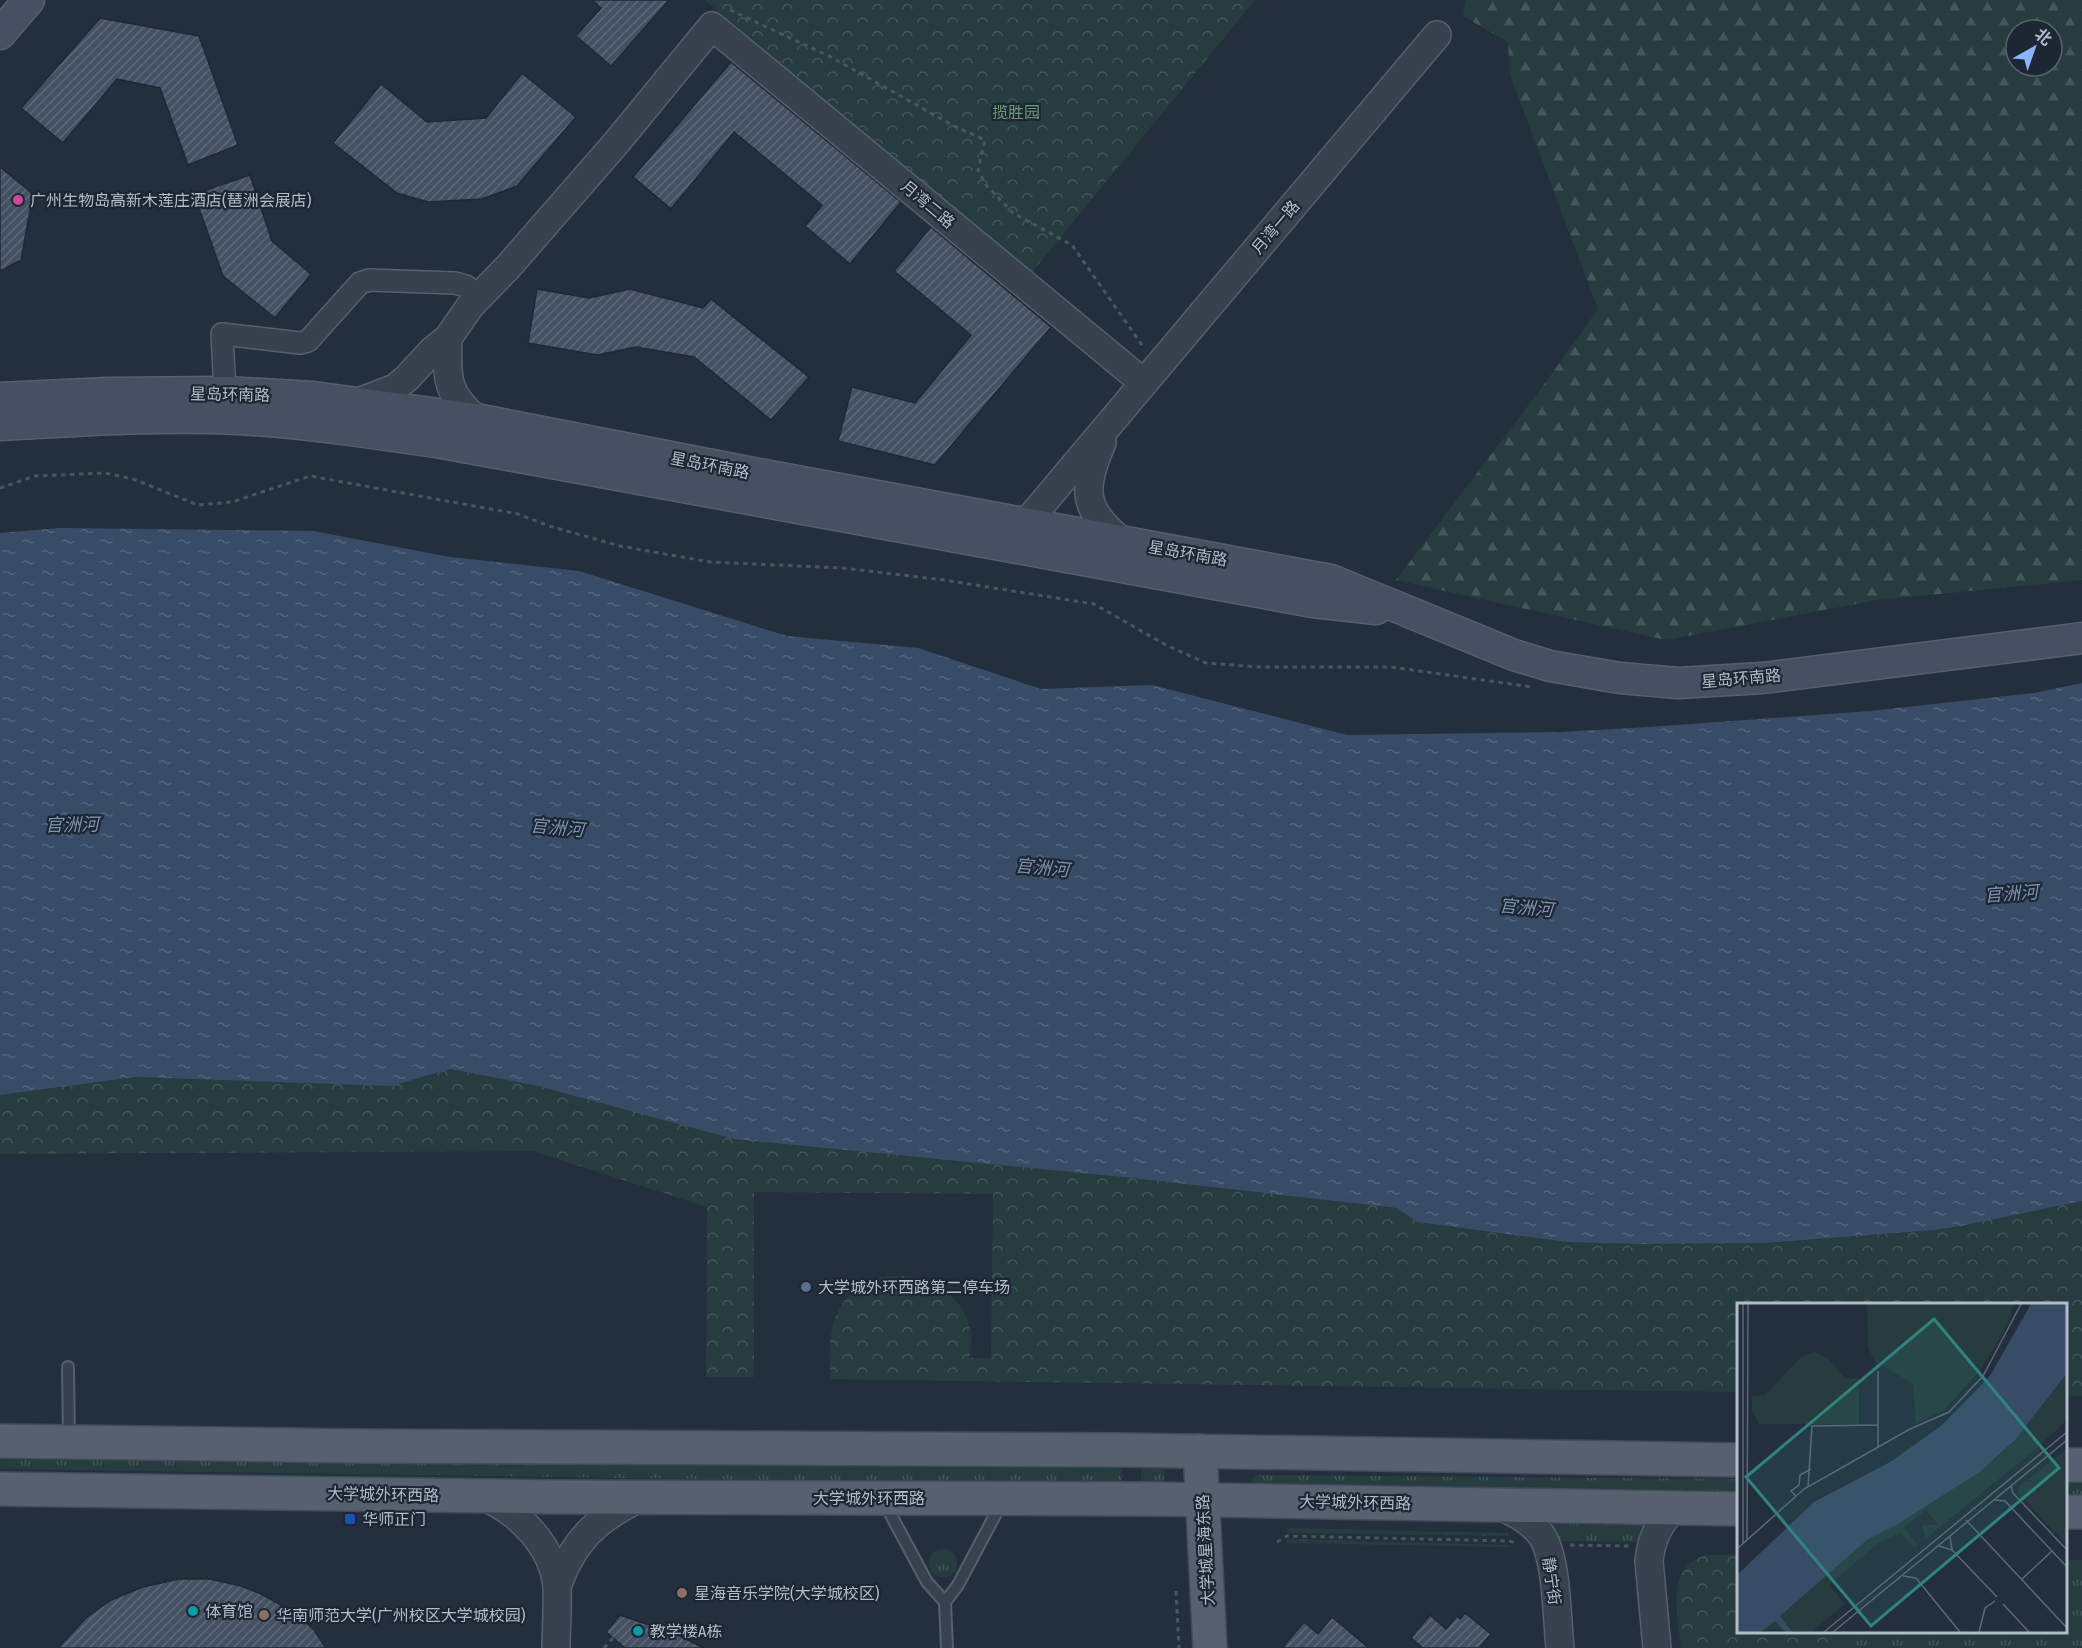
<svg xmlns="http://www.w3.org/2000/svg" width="2082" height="1648" viewBox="0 0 2082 1648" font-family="'Fira Sans Condensed','Noto Sans SC',sans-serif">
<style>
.grass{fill:url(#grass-tufts)}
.forest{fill:url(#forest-firs);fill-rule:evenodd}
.park{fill:url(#park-crowns)}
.water{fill:url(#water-ripples)}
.building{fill:url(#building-hatch);stroke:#1f2835;stroke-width:1.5}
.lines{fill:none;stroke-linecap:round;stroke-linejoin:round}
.service-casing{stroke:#565f6c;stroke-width:14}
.minor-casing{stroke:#565f6c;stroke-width:24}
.tertiary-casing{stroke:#565f6c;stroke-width:30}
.secondary-casing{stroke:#565f6c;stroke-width:33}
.primary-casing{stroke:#414a57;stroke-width:36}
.path{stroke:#44595c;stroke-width:3;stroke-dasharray:4.5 4.5;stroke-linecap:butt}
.service{stroke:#38414e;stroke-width:10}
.minor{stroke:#38414e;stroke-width:21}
.tertiary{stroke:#38414e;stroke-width:27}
.secondary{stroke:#465061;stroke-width:30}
.primary{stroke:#56606e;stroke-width:33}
.hotel-dot{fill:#d1479c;stroke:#1d2633;stroke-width:2}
.service-dot{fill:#5c6f8a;stroke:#1d2633;stroke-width:2}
.transit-dot{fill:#1a4fb4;stroke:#1d2633;stroke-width:2}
.education-dot{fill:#8d6e63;stroke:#1d2633;stroke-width:2}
.culture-dot{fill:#0f9aa8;stroke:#1d2633;stroke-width:2}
.labels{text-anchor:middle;stroke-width:4.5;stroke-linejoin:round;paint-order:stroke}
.park-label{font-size:16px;fill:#6b9a76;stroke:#1d2633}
.poi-label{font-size:16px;fill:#b4bcc9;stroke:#1d2633;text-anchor:start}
.street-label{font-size:16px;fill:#b4bcc9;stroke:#1d2633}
.water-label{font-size:18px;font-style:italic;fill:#7c92b1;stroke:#1d2633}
.inset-road{fill:none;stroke:#5e6776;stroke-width:1.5}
.view{fill:#308480;fill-opacity:0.15;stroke:#308480;stroke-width:3}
.inset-edge{fill:none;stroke:#b4bcc9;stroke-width:3}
</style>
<defs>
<pattern id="grass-tufts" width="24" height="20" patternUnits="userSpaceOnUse" patternTransform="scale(1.5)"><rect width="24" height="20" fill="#263c3f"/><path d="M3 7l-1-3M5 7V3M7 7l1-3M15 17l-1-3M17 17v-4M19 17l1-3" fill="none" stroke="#435659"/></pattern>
<pattern id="forest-firs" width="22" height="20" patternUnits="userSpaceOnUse" patternTransform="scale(1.5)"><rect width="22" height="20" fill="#263c3f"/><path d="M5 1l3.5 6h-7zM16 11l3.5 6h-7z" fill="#435659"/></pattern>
<pattern id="park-crowns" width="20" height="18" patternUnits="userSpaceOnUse" patternTransform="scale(1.5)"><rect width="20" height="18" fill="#263c3f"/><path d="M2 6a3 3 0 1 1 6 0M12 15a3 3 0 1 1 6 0" fill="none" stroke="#435659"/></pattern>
<pattern id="water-ripples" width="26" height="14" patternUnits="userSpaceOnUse" patternTransform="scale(1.5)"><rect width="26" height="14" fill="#394c67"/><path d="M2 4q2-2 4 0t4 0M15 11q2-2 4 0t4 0" fill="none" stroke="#53647b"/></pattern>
<pattern id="building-hatch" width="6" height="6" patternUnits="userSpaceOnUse" patternTransform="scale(1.5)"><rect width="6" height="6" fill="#455162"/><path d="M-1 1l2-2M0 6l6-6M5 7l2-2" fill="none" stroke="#5d6877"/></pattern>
</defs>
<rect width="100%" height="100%" fill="#242f3e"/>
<g class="grass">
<polygon points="0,1452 1118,1466 1121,1470 1123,1477 1118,1485 1115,1485 0,1469"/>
<polygon points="1141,1468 1162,1468 1165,1473 1163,1482 1141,1484"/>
<polygon points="1257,1475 1738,1479 1738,1494 1254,1485 1252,1479"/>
<rect x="2066" y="1483" width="16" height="16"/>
<polygon points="1549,1524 1646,1525 1642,1542 1557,1541"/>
<polygon points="1287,1528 1509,1533 1509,1536 1287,1533"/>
<polygon points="1287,1539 1509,1545 1508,1547 1287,1543"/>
<circle cx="943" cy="1563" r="14"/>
<polygon points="2066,1560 2082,1560 2082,1648 1836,1648 1835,1632 2066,1632"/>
</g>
<path class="forest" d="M1466,0H2082V580L1877,600L1666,640L1396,580L1543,386L1598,309L1510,75L1508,42L1463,16ZM2016,30H2052V66H2016Z"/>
<g class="park">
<polygon points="705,0 1255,0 1032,272"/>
<path d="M450,1069L538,1086L1123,1177L1397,1208L1417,1222L1568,1242L1639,1244L1765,1243L1934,1230L1961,1226L2082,1201V1396H2066V1304H1738V1392L830,1379C830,1359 828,1338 835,1319C863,1241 990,1278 969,1358H991L993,1194L754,1192V1377H706L707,1207L533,1151L0,1154V1095L135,1077L391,1086Z"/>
<path d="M1706,1555H1738V1632H1835L1836,1648H1681C1678,1615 1664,1568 1706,1555Z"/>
</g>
<polygon class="water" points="59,528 313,531 450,557 579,571 787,636 918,648 1041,689 1152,685 1347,735 1561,732 1649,727 1870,711 2034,693 2082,683 2082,1201 1961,1226 1934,1230 1765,1243 1639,1244 1567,1242 1417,1222 1397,1208 1123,1177 734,1139 538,1086 450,1069 391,1086 135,1077 0,1095 0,533"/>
<g class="building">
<polygon points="592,0 669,0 611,66 576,36 601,8"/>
<polygon points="100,18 199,36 238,145 188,165 160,88 117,79 63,143 21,108"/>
<polygon points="731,62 901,202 850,264 805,226 822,205 734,132 671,209 633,177"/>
<polygon points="522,73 576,117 517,186 482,199 428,202 397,193 333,143 381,84 427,122 486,118"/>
<polygon points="0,167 33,194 21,260 0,271"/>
<polygon points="250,175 272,241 311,274 275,318 223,276 194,194"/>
<polygon points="931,227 1051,327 935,465 838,441 852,387 915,403 971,335 894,271"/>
<polygon points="537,289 589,298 630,289 703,308 711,299 809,377 771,420 694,357 636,347 597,355 528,343"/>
<polygon points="179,1579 210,1579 241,1586 259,1593 296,1613 314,1630 326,1648 58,1648 86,1618 111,1600 143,1587"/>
<polygon points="1465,1613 1491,1634 1479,1648 1423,1648 1411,1638 1430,1615 1446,1629 1457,1616 1460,1619"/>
<polygon points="620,1615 652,1626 653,1623 704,1648 625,1648 606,1632"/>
<polygon points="1332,1617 1369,1648 1282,1648 1304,1622 1318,1634"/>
</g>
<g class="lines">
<defs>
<g id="service">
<polyline points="68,1367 69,1439"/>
<polyline points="885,1504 927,1582 945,1602 958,1585 1002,1502"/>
<polyline points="945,1602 947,1648"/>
</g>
<polyline id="minor" points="225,392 222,334 300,343 308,341 360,283 369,280 455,283 466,286 473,293 471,305"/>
<g id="tertiary">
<path d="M448,338C447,377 445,392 476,419"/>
<polyline points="356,403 395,388 407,378 432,351 448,338 471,305 508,267 617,142 712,26 1144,383"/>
<path d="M1102,443C1082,488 1082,510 1122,541"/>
<polyline points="1026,523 1437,35"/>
<path d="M482,1496C519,1511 554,1547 557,1588C558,1608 556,1628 556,1648"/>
<path d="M1496,1505C1513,1511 1531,1521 1542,1536C1557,1559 1557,1620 1560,1648"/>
<path d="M557,1587C573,1541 596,1519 640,1498"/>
<path d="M1657,1648L1649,1561C1651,1540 1659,1522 1675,1508"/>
</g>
<g id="secondary">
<polyline points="0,34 29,0"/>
<polyline points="0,398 108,393 225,392 313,397 476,419 748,472 1331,580 1514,655 1550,666 1620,678 1678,683 1763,678 2082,638"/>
<path d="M0,425C79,421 158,415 238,419C306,423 374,433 442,443L1313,602L1376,609"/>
</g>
<g id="primary">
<polyline points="0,1441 357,1446 1126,1450 1738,1460"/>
<polyline points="1200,1451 1210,1648"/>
<polyline points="2066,1465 2082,1465"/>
<polyline points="0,1489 558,1497 1152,1499 1738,1509"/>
<polyline points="2066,1512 2082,1512"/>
</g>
</defs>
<use href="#service" class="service-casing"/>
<use href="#minor" class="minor-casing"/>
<use href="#tertiary" class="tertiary-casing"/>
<use href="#secondary" class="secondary-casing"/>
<use href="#primary" class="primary-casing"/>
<g class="path">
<polyline points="730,10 831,57 954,126 985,140 978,170 986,185 1013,213 1072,245 1144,348"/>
<polyline points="0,488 35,476 105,473 133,479 198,505 232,502 310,476 518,514 549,526 620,546 710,562 843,568 944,580 1094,604 1166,645 1206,663 1260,667 1391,667 1532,687"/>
<polyline points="1277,1542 1287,1536 1509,1541 1516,1543"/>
<polyline points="1570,1545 1629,1546"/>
<polyline points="1176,1591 1179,1648"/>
<polyline points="604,1648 613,1638"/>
</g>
<use href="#service" class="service"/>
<use href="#minor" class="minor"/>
<use href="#tertiary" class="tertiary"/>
<use href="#secondary" class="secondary"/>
<use href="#primary" class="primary"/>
</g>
<circle class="hotel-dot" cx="18" cy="200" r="6"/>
<circle class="service-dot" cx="806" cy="1287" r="6"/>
<rect class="transit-dot" x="344" y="1513" width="12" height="12" rx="3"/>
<g class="education-dot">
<circle cx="682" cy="1593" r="6"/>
<circle cx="264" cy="1615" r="6"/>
</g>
<g class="culture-dot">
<circle cx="193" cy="1611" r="6"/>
<circle cx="638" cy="1631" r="6"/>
</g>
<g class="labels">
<g class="park-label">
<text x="1016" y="118">揽胜园</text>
</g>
<g class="poi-label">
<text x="30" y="206">广州生物岛高新木莲庄酒店(琶洲会展店)</text>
<text x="818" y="1293">大学城外环西路第二停车场</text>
<text x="362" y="1525">华师正门</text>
<text x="694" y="1599">星海音乐学院(大学城校区)</text>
<text x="205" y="1617">体育馆</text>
<text x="276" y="1621">华南师范大学(广州校区大学城校园)</text>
<text x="650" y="1637">教学楼A栋</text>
</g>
<g class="street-label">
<text transform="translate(928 204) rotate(40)" y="6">月湾二路</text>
<text transform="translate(1275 227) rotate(-50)" y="6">月湾一路</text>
<text transform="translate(230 394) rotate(1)" y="6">星岛环南路</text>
<text transform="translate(710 465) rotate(11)" y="6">星岛环南路</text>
<text transform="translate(1188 553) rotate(10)" y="6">星岛环南路</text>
<text transform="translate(1741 678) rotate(-5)" y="6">星岛环南路</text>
<text transform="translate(383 1494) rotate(1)" y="6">大学城外环西路</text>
<text x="869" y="1504">大学城外环西路</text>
<text transform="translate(1355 1502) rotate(1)" y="6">大学城外环西路</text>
<text transform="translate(1205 1550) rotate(-93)" y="6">大学城星海东路</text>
<text transform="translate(1552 1581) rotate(82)" y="6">静宁街</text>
</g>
<g class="water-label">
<text transform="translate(72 825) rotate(-1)" y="6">官洲河</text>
<text transform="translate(557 828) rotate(5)" y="6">官洲河</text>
<text transform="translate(1042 868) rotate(5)" y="6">官洲河</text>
<text transform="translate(2011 894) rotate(-4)" y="6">官洲河</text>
<text transform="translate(1526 908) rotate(5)" y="6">官洲河</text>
</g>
</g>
<g transform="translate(1737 1303)">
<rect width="330" height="330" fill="#242f3e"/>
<path d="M330,145V242L290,200L303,188L292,176Z" fill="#263c3f"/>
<path d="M130,1H277L267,29L242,68L208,106L179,121L176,81L148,64L142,65L131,45Z" fill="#263c3f"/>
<path d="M78,49L91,56L108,75L122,76V121H22L15,108V93L28,92L65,53ZM330,70V117L300,145L188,236L185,222H201L189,207L167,225L181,242L177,245L164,230L144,238L92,282L108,301L74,329L35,326L24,329L130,237L161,221L258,157L279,136ZM281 188a10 10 0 1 1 20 0a10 10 0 1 1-20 0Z" fill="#263c3f"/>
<path d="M294,1H330V70L279,136L244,168L161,221L130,237L43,313L55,329H49L38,318L24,329H0V272L77,199L155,158L205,122L253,73Z" fill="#394c67"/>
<path class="inset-road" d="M6,1V240M141,144V68M274,183L276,190L330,247M71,184L75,123L141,122M59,193L54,188L62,182L63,172L74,166M258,197L268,198L330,264M229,217L330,325M10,237L11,1M202,243L215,247L213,234M0,246L67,186L173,126L212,109L246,73L284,1M215,247L260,294M166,273L179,275L223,329M285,276L315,248M266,301L292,329M87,329L330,129M96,329L330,137M242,329L248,305L258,298"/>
<path class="view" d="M197,16L322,165L134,323L9,174Z"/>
<rect width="330" height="330" class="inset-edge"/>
</g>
<g transform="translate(2034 48) rotate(40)"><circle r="28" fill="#1d2633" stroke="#59626f" stroke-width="1.5"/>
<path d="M0-4.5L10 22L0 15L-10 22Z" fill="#8ab4f8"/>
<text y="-9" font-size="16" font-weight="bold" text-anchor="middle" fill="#b4bcc9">北</text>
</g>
</svg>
